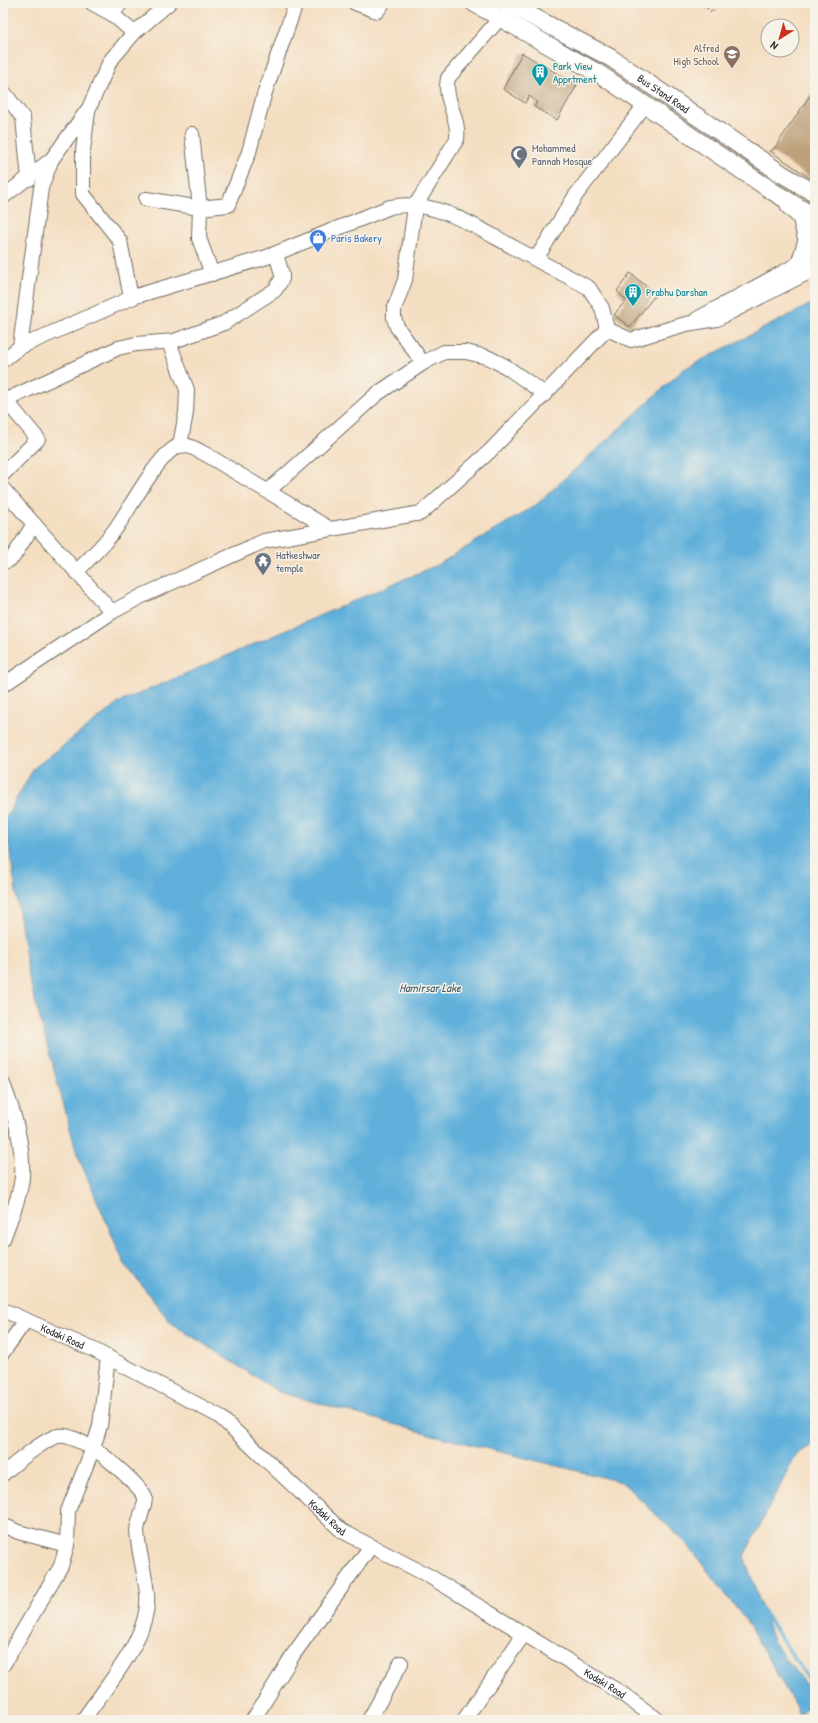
<svg xmlns="http://www.w3.org/2000/svg" width="818" height="1723" viewBox="0 0 818 1723" font-family="'Patrick Hand',sans-serif">
<style>
.water{fill:#60b0db;stroke:#466e83}
.lines{fill:none;stroke-linecap:round;stroke-linejoin:round}
.stream{stroke:#60b0db;stroke-width:4}
.building{fill:#bea17b}
.minor-casing{stroke:#716a60;stroke-width:16}
.major-casing{stroke:#716a60;stroke-width:19}
.path{stroke:#716a60;stroke-width:2.5;stroke-dasharray:1 3;stroke-linecap:butt}
.minor{stroke:#fff;stroke-width:14}
.major{stroke:#fff;stroke-width:17}
.labels{text-anchor:middle;stroke-width:3;stroke-linejoin:round;paint-order:stroke}
.education-label{font-size:11px;fill:#785e54;stroke:#f7f3e8;text-anchor:end}
.culture-label{font-size:11px;fill:#0d838f;stroke:#f7f3e8;text-anchor:start}
.street-label{font-size:11px;fill:#2b2b2b;stroke:#f7f3e8}
.worship-label{font-size:11px;fill:#5b616d;stroke:#f7f3e8;text-anchor:start}
.shop-label{font-size:11px;fill:#366cbe;stroke:#f7f3e8;text-anchor:start}
.water-label{font-size:12px;font-style:italic;fill:#3e5a69;stroke:#f7f3e8}
</style>
<rect width="100%" height="100%" fill="#f7f3e8"/>
<filter id="ink" filterUnits="userSpaceOnUse"><feTurbulence type="fractalNoise" baseFrequency=".025" numOctaves="2"/><feDisplacementMap in="SourceGraphic" scale="8" xChannelSelector="R" yChannelSelector="G"/><feConvolveMatrix kernelMatrix="1 2 1 2 8 2 1 2 1" color-interpolation-filters="sRGB"/></filter>
<filter id="wash" filterUnits="userSpaceOnUse"><feTurbulence type="fractalNoise" baseFrequency=".012" numOctaves="4" result="noise"/><feDisplacementMap in="SourceGraphic" scale="16" xChannelSelector="R" yChannelSelector="G"/><feGaussianBlur stdDeviation="0.9" result="paint"/><feColorMatrix in="noise" values="0 0 0 0 0 0 0 0 0 0 0 0 0 0 0 0 0 1.4 0 .05"/><feComposite in="paint" operator="in"/></filter>
<g filter="url(#wash)">
<rect width="100%" height="100%" fill="#f4dec1"/>
<polygon class="water" points="815,302 815,879 811,884 815,887 815,1443 796,1455 744,1556 774,1643 815,1697 815,1701 800,1714 747,1622 686,1543 622,1482 433,1435 279,1392 171,1323 124,1263 77,1154 29,978 5,819 34,768 120,702 439,564 536,505 684,369"/>
<g class="lines">
<polyline class="stream" points="761,1608 815,1689"/>
</g>
<g id="blocks">
<g class="building">
<polygon points="522,53 577,85 557,120 534,107 537,102 529,96 525,103 503,89"/>
<polygon points="815,88 815,181 770,151 774,149"/>
<polygon points="630,273 656,294 630,327 614,315 626,300 617,291"/>
</g>
</g>
</g>
<g filter="url(#ink)">
<use href="#blocks" fill-opacity="0" stroke="#716a60" stroke-width="1"/>
<g class="lines">
<defs>
<g id="minor">
<polyline points="92,3 112,14 134,33"/>
<polyline points="355,3 377,11 383,3"/>
<polyline points="112,14 121,3"/>
<polyline points="3,91 23,118 29,179"/>
<polyline points="88,111 83,151 83,194 120,241 131,298"/>
<polyline points="192,134 200,208 199,238 212,274"/>
<polyline points="3,197 52,159 89,108 110,61 134,33 169,3"/>
<polyline points="146,199 200,208 228,205 249,152 264,95 296,3"/>
<polyline points="536,259 576,195 645,105"/>
<polyline points="697,319 800,263 815,244"/>
<polyline points="169,342 187,390 186,413 180,445"/>
<polyline points="20,347 41,188 51,161"/>
<path d="M3,360L20,347L136,296L267,257L390,207C434,198 476,227 513,247C538,261 564,274 589,288L602,308L607,329"/>
<path d="M423,363L397,327L394,318V309L405,280L415,206L457,139C460,118 443,99 448,78L501,17"/>
<polyline points="3,397 38,439 3,474"/>
<polyline points="6,400 118,348 136,344 174,341 224,323 275,290 282,279 282,274 276,254"/>
<polyline points="3,489 112,612"/>
<polyline points="268,491 377,394 423,363 444,352 466,352 487,357 505,366 545,394"/>
<polyline points="3,562 9,560 13,557 34,524"/>
<path d="M77,571C90,558 105,544 116,528C129,510 160,451 179,446C188,443 199,451 207,455L330,529"/>
<polyline points="3,685 112,612 142,596 264,541 421,513 490,451 607,329 631,340 686,324 717,319 809,272 815,266"/>
<path d="M3,1084C14,1112 24,1145 22,1177C20,1198 10,1219 3,1239"/>
<path id="s1" d="M3,1310L94,1350L219,1416L342,1531L429,1576L621,1693L658,1720"/>
<polyline points="3,1352 26,1320"/>
<path d="M3,1474C13,1465 46,1438 58,1436C69,1434 83,1443 92,1448C102,1453 144,1489 145,1498C146,1502 138,1522 137,1530C138,1551 145,1572 147,1594C151,1637 106,1686 83,1720"/>
<polyline points="3,1525 18,1532 67,1545"/>
<polyline points="3,1665 61,1566 67,1545 68,1511 93,1448 100,1426 108,1357"/>
<polyline points="253,1720 293,1655 371,1546"/>
<polyline points="369,1720 401,1663"/>
<polyline points="464,1720 524,1634"/>
</g>
<g id="major">
<polyline points="474,3 601,75 772,191 815,217"/>
<path id="s2" d="M507,3L611,58L782,174L815,193"/>
<polyline points="789,206 801,217 807,240 800,263"/>
</g>
</defs>
<use href="#minor" class="minor-casing"/>
<use href="#major" class="major-casing"/>
<polyline class="path" points="701,3 712,12 719,3"/>
<use href="#minor" class="minor"/>
<use href="#major" class="major"/>
</g>
</g>
<defs>
<symbol id="school-pin" viewBox="-11 -11 22 30"><path d="M0 17L-7.5 6A9.5 9.5 0 1 1 7.5 6Z" fill="#8d6e63" stroke="#f7f3e8"/><path d="M0-5L7-2L0 1L-7-2ZM-4 1L0 2.5L4 1V4Q0 6-4 4Z" fill="#fff"/></symbol>
<symbol id="building-pin" viewBox="-11 -11 22 30"><path d="M0 17L-7.5 6A9.5 9.5 0 1 1 7.5 6Z" fill="#0f9aa8" stroke="#f7f3e8"/><path d="M-4-6H4V6H1V3H-1V6H-4ZM-2.5-4.3h1.7v1.8h-1.7ZM.8-4.3h1.7v1.8H.8ZM-2.5-1h1.7V.8h-1.7ZM.8-1h1.7V.8H.8Z" fill="#fff"/></symbol>
<symbol id="mosque-pin" viewBox="-11 -11 22 30"><path d="M0 17L-7.5 6A9.5 9.5 0 1 1 7.5 6Z" fill="#6b7280" stroke="#f7f3e8"/><path d="M3.5-4.9A6 6 0 1 0 3.5 4.9A5 5 0 1 1 3.5-4.9Z" fill="#fff"/></symbol>
<symbol id="shop-pin" viewBox="-11 -11 22 30"><path d="M0 17L-7.5 6A9.5 9.5 0 1 1 7.5 6Z" fill="#3f7fe0" stroke="#f7f3e8"/><path d="M-5-2.5h2.3a2.7 3.5 0 0 1 5.4 0H5L5.5 6h-11ZM-1.5-2.5h3a1.5 2.3 0 0 0-3 0Z" fill="#fff"/></symbol>
<symbol id="temple-pin" viewBox="-11 -11 22 30"><path d="M0 17L-7.5 6A9.5 9.5 0 1 1 7.5 6Z" fill="#6b7280" stroke="#f7f3e8"/><path d="M0-6L5-2H3V0L6.5 2.5H4V6H1.5V3h-3V6H-4V2.5H-6.5L-3 0V-2H-5Z" fill="#fff"/></symbol>
</defs>
<g fill-rule="evenodd">
<use href="#school-pin" x="722" y="44" width="20" height="27"/>
<use href="#building-pin" x="530" y="62" width="20" height="27"/>
<use href="#mosque-pin" x="509" y="144" width="20" height="27"/>
<use href="#shop-pin" x="308" y="228" width="20" height="27"/>
<use href="#building-pin" x="623" y="282" width="20" height="27"/>
<use href="#temple-pin" x="253" y="551" width="20" height="27"/>
</g>
<g class="labels">
<g class="education-label">
<text x="719" y="52">Alfred<tspan x="719" dy="13">High School</tspan></text>
</g>
<g class="culture-label">
<text x="553" y="70">Park View<tspan x="553" dy="13">Apprtment</tspan></text>
<text x="646" y="296">Prabhu Darshan</text>
</g>
<g class="street-label">
<text dy="4" stroke="none"><textPath href="#s2" startOffset="181">Bus Stand Road</textPath></text>
<text dy="4" stroke="none"><textPath href="#s1" startOffset="65">Kodaki Road</textPath></text>
<text dy="4" stroke="none"><textPath href="#s1" startOffset="389">Kodaki Road</textPath></text>
<text dy="4" stroke="none"><textPath href="#s1" startOffset="713">Kodaki Road</textPath></text>
</g>
<g class="worship-label">
<text x="532" y="152">Mohammed<tspan x="532" dy="13">Pannah Mosque</tspan></text>
<text x="276" y="559">Hatkeshwar<tspan x="276" dy="13">temple</tspan></text>
</g>
<g class="shop-label">
<text x="331" y="242">Paris Bakery</text>
</g>
<g class="water-label">
<text x="430" y="992">Hamirsar Lake</text>
</g>
</g>
<rect width="818" height="1723" fill="none" stroke="#f7f3e8" stroke-width="16"/>
<g transform="translate(780 38) rotate(217)"><circle r="19" fill="#f7f3e8" stroke="#a5a39c"/>
<path d="M0-3L7 15L0 10L-7 15Z" fill="#c8321e"/>
<text y="-6" font-size="11" font-weight="bold" text-anchor="middle" fill="#2b2b2b">N</text>
</g>
</svg>
